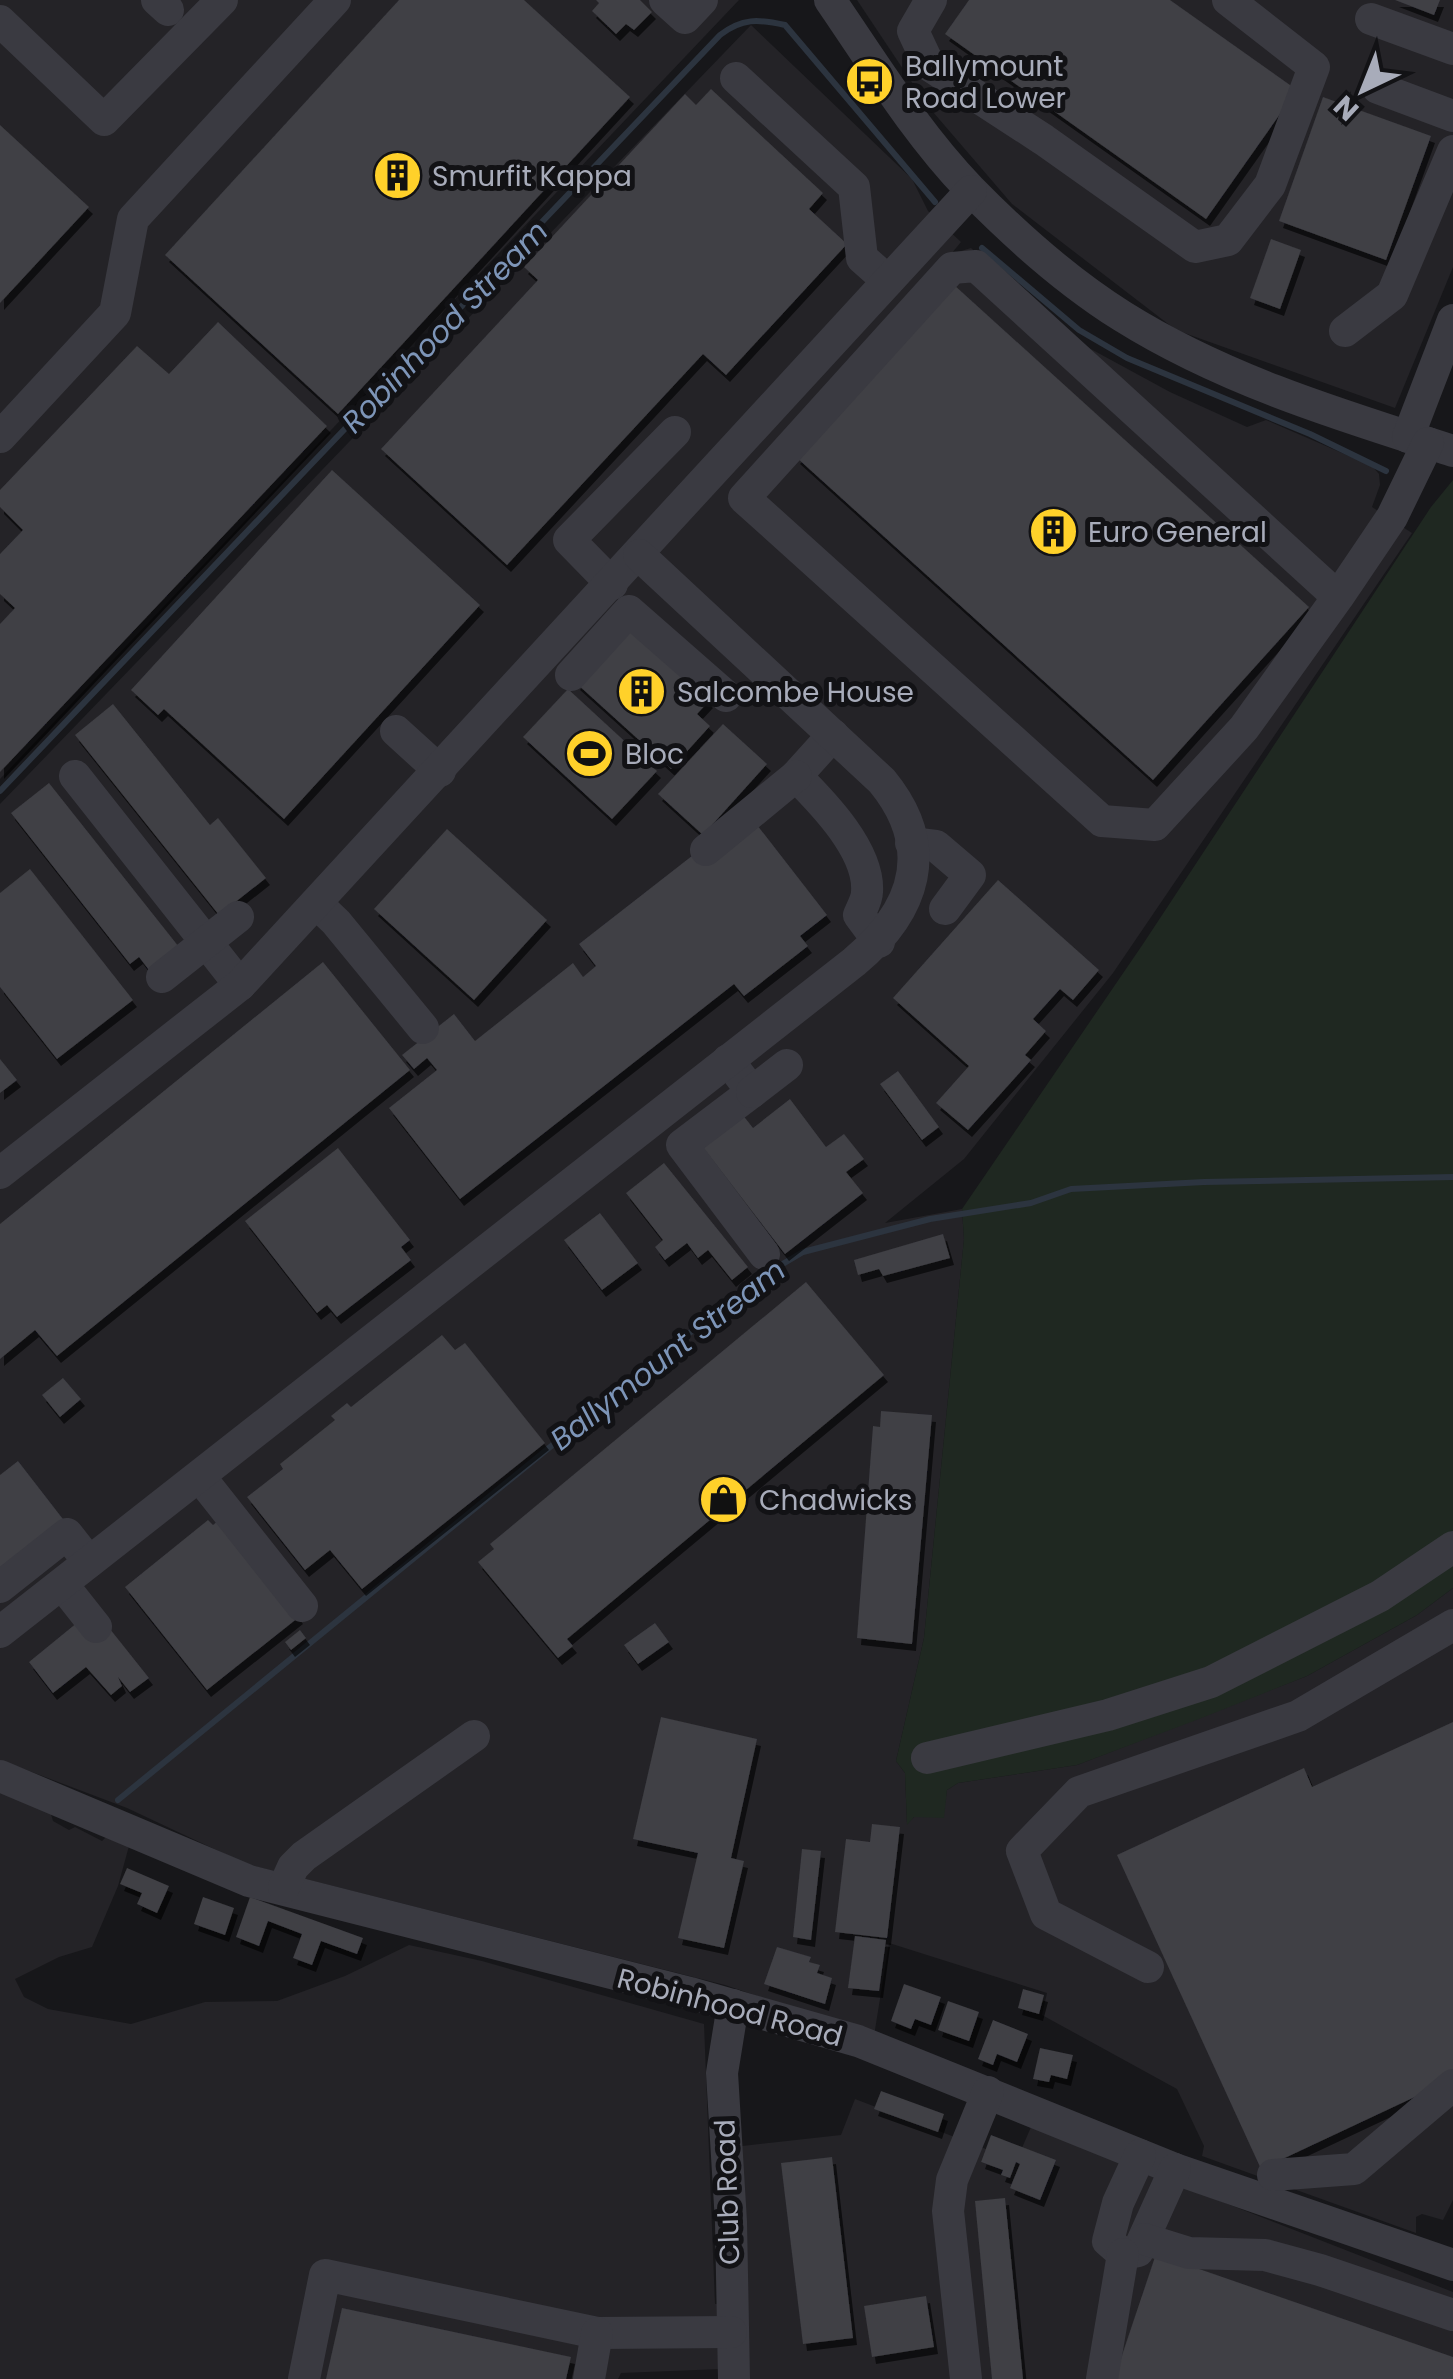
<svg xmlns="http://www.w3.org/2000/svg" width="1453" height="2379" viewBox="0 0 1453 2379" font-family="Poppins,sans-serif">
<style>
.built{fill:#242327}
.green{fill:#1f2821}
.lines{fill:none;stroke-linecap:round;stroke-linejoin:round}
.stream{stroke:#2c343f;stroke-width:6}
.building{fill:#3f3f44;filter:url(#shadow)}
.minor{stroke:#3a3a41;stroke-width:32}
.labels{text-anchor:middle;stroke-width:10;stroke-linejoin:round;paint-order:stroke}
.poi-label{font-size:28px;fill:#a8acba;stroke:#121215;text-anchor:start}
.street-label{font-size:28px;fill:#a8acba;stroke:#121215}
.water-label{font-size:30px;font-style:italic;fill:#7d95b8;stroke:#121215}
</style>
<defs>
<filter id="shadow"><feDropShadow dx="4" dy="7" stdDeviation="0" flood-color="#0009"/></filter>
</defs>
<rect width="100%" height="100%" fill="#17171a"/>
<g class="built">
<polygon points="0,0 739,0 0,779"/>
<polygon points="857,0 1453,0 1453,267 1395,408 1176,330 1012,204 927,105"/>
<polygon points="751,25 912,179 928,211 961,242 951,254 971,248 1035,308 1089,348 1170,392 1247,427 1266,420 1372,466 1379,474 1380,485 1372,507 1412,533 1113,973 964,1159 885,1223 962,1209 964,1239 924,1638 896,1761 905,1773 907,1823 914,1817 943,1817 947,1790 958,1783 1077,1765 1307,1676 1417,1615 1453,1588 1453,2200 1443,2220 1422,2214 1416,2217 1416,2233 1202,2156 1204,2146 1177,2089 1042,2015 1047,1993 889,1943 874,2036 725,1985 246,1864 127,1808 0,1760 0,804"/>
<polygon points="0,1791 51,1814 53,1821 69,1830 75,1827 102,1841 107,1836 129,1846 118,1886 92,1947 59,1957 15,1979 24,1997 48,2009 131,2024 205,2002 277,2001 345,1976 409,1945 482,1961 704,2024 715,2304 748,2301 742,2146 841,2135 855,2099 986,2149 981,2162 1003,2170 1001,2175 1009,2178 1031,2127 1453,2292 1453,2379 748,2379 747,2368 621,2373 618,2379 0,2379"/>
</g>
<polygon class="green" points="1453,480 1453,1588 1417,1615 1307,1676 1199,1719 1077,1765 958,1783 947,1790 944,1818 914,1817 907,1825 905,1773 896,1761 924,1638 964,1239 962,1209 1143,944 1431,507"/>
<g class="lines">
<g class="stream">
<polyline points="982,248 1079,330 1127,358 1310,434 1386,471"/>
<path d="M0,791L720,35C742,18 758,19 785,25L935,202"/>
<polyline points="118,1800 752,1282 803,1252 930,1219 1031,1203 1071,1189 1204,1182 1453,1177"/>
</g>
</g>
<g class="building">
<polygon points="399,0 524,0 630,97 338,414 165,255"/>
<polygon points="596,0 640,0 652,12 634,30 626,24 616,34 592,11 599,3"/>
<polygon points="969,0 1170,0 1297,90 1206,219 945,34"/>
<polygon points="1395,0 1440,0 1434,15"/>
<polygon points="711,89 823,193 809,209 847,244 726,375 703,354 507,565 381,449 538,280 524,267 685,94 696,105"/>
<polygon points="1323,97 1431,136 1386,260 1279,221"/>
<polygon points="0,125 89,207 0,303"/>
<polygon points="1271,239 1301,250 1280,309 1250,298"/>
<polygon points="953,284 1309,607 1153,780 796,457"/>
<polygon points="218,322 327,426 0,772 0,624 15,608 0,594 0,554 23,530 0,507 0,490 137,346 169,374"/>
<polygon points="332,470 480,605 284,819 164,709 158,715 131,690"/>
<polygon points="627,627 709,701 697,714 710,726 671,769 576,683"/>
<polygon points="568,689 657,771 612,819 523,737"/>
<polygon points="113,704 210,825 218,818 266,878 219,915 75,735"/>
<polygon points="723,724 767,764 703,835 658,794"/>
<polygon points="49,783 179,947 149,970 139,957 130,964 11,813"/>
<polygon points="754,821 827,915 800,936 808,946 744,996 734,984 460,1199 389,1108 437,1070 427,1058 414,1069 402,1055 454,1014 475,1041 573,963 583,977 596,966 579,944 697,852"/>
<polygon points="447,829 547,920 474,1000 374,909"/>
<polygon points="30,869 133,1000 57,1059 0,987 0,893"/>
<polygon points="998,880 1099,970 1073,1000 1060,989 1033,1019 1046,1031 1025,1055 1031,1060 968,1130 936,1103 969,1066 893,998"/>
<polygon points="323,962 410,1070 57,1356 35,1330 0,1359 0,1224"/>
<polygon points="0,1059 17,1080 0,1093"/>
<polygon points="898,1071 939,1127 922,1140 880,1084"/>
<polygon points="790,1099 826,1147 844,1134 864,1159 846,1172 863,1193 785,1254 701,1145 742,1114 753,1128"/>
<polygon points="338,1148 410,1240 401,1247 411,1260 337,1317 327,1305 317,1313 245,1221"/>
<polygon points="664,1163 748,1267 732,1280 708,1250 698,1258 687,1243 665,1260 655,1247 663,1240 626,1193"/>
<polygon points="600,1213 638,1263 602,1290 564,1240"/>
<polygon points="943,1234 950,1258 883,1276 879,1269 858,1275 854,1260"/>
<polygon points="806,1282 884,1375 567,1639 573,1646 558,1658 478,1562 494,1549 490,1544"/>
<polygon points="442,1335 455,1350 465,1343 545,1443 362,1589 330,1550 305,1570 247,1497 283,1469 280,1464 335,1420 331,1416 347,1403 351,1407"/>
<polygon points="63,1378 81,1399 60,1417 42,1395"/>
<polygon points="881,1411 932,1415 912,1644 857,1638 873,1426 880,1427"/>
<polygon points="18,1461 66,1523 0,1574 0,1475"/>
<polygon points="220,1519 299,1617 207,1690 125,1587 208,1520 213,1525"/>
<polygon points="78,1622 106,1624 149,1678 130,1692 118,1677 122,1686 111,1695 86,1667 53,1693 29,1662"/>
<polygon points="655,1623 669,1642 638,1664 624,1645"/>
<polygon points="300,1630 306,1638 291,1650 285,1642"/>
<polygon points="661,1717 757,1739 731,1858 744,1861 724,1948 678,1938 698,1853 633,1839"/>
<polygon points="1453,1722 1453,2079 1261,2169 1117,1855 1304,1768 1312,1787"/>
<polygon points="872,1824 900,1827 887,1938 835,1932 846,1839 870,1842"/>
<polygon points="802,1849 821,1851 811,1940 793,1937"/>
<polygon points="127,1868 169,1886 157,1913 137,1904 142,1893 120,1884"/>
<polygon points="203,1897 234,1908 225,1935 194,1924"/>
<polygon points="250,1897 363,1938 357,1954 321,1941 312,1965 293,1958 302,1934 268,1921 259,1946 236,1937"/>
<polygon points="855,1936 886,1940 879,1991 848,1988"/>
<polygon points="777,1947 811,1957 809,1962 820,1965 817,1973 832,1978 825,2004 764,1984"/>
<polygon points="904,1984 941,1997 931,2025 915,2019 911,2029 891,2021"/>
<polygon points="1023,1989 1044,1995 1039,2014 1018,2008"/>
<polygon points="948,2001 979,2012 969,2041 938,2030"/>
<polygon points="993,2020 1028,2034 1017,2062 997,2054 993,2065 978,2059"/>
<polygon points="1040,2048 1073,2055 1067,2079 1051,2075 1049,2082 1033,2079"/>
<polygon points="881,2091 944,2114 938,2132 874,2109"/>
<polygon points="991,2135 1056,2160 1040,2200 1010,2188 1020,2164 1016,2162 1010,2178 1001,2175 1003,2170 981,2162"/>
<polygon points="832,2157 853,2338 803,2344 781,2163"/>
<polygon points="1005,2198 1023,2379 992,2379 975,2201"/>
<polygon points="1156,2254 1453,2357 1453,2379 1114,2379"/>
<polygon points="926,2296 934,2347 872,2357 864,2306"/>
<polygon points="342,2308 571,2357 566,2379 326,2379"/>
</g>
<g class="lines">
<g class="minor">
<polyline points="157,0 168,10"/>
<polyline points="665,0 685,18 702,0"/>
<path d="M830,0C874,64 916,133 970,189C1015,235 1068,282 1122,316C1224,380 1340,415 1453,451"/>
<polyline points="931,0 913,31 929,65 1044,140 1195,247 1228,240 1270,185 1314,67 1228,0"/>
<polyline points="1371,19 1453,49"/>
<polyline points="0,21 104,120 222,0"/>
<polyline points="736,78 854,187 862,258 888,281"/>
<polyline points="1378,88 1453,116"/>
<polyline points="1345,331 1392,295 1453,151"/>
<polyline points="0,437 115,313 133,219 335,0"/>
<polyline points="1408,437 1453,320"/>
<polyline points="612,584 569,540 675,432"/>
<polyline points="1338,597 976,266 952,268 744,498 1102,821 1155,825 1244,728 1338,597 1392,517 1428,443"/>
<polyline points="571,675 629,611 726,696"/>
<polyline points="396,731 440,771"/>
<path d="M833,735L796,776C823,803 870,851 867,892C867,899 862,908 859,915L879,942"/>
<polyline points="75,776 240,985"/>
<polyline points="911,843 936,846 970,875 945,909"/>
<polyline points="706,850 796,776"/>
<polyline points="317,904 336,922 423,1028"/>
<polyline points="162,977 238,917"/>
<polyline points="728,1060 752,1092 682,1145 764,1254"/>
<polyline points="752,1092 787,1065"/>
<polyline points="0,1173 240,985 971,191"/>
<polyline points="200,1477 302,1606"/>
<polyline points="62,1584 96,1627"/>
<polyline points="0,1587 67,1534 89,1562"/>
<path d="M0,1632L854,962C915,911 937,848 882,781L639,555"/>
<polyline points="927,1758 1108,1715 1211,1682 1380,1596 1453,1547"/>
<polyline points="0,1776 249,1881 690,1993 858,2041 1175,2169 1453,2265"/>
<polyline points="284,1887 293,1867 304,1856 474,1736"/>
<polyline points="1148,1967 1046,1914 1022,1851 1079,1792 1298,1716 1453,1625"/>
<polyline points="733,2005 722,2073 731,2222 734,2379"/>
<polyline points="1140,2155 1118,2203 1108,2241 1123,2254 1138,2251 1175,2169"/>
<polyline points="1273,2175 1354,2169 1453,2085"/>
<polyline points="1144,2239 1189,2253 1265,2255 1320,2270 1453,2315"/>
<polyline points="304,2379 325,2275 597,2333 731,2332"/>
<polyline points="589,2379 597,2333"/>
<polyline points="966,2379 948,2211 952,2180 988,2092"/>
<polyline points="1102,2379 1123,2254"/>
</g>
</g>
<defs>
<symbol id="bus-disc" viewBox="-11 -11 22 22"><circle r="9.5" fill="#ffd12a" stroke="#121215"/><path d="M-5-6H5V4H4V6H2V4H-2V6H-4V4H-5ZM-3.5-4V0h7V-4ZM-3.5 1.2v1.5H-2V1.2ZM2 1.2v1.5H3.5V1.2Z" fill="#111"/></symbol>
<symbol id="building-disc" viewBox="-11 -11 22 22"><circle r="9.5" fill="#ffd12a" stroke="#121215"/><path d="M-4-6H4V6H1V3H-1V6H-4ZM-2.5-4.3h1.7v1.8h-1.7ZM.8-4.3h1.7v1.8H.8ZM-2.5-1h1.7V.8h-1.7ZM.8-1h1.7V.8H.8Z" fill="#111"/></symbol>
<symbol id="stadium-disc" viewBox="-11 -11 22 22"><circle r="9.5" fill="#ffd12a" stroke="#121215"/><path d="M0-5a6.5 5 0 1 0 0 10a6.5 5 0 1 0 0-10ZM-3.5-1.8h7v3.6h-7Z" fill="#111"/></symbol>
<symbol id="shop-disc" viewBox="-11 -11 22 22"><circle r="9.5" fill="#ffd12a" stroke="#121215"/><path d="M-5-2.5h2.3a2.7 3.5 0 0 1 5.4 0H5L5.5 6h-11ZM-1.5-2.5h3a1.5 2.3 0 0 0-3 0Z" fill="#111"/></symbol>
</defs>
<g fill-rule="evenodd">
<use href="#bus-disc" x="842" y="54" width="55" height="55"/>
<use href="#building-disc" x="370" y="148" width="55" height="55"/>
<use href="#building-disc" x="1026" y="504" width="55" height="55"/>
<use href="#building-disc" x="614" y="664" width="55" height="55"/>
<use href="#stadium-disc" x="562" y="726" width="55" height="55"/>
<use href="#shop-disc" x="696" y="1472" width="55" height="55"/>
</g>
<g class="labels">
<g class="poi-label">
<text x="905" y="76">Ballymount<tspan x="905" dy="32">Road Lower</tspan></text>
<text x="432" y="186">Smurfit Kappa</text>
<text x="1088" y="542">Euro General</text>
<text x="677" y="702">Salcombe House</text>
<text x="625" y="764">Bloc</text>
<text x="759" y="1510">Chadwicks</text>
</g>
<g class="street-label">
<text transform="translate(730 2007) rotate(15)" y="10">Robinhood Road</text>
<text transform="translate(727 2192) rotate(-92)" y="10">Club Road</text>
</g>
<g class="water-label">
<text transform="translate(445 327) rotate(-46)" y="10">Robinhood Stream</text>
<text transform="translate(668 1355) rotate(-38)" y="10">Ballymount Stream</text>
</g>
</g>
<g transform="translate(1363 90) rotate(223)" stroke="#121215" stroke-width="8" paint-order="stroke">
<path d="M0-8L18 38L0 25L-18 38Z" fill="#a8acba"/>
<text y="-15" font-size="28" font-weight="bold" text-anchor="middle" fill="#a8acba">N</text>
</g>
</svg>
